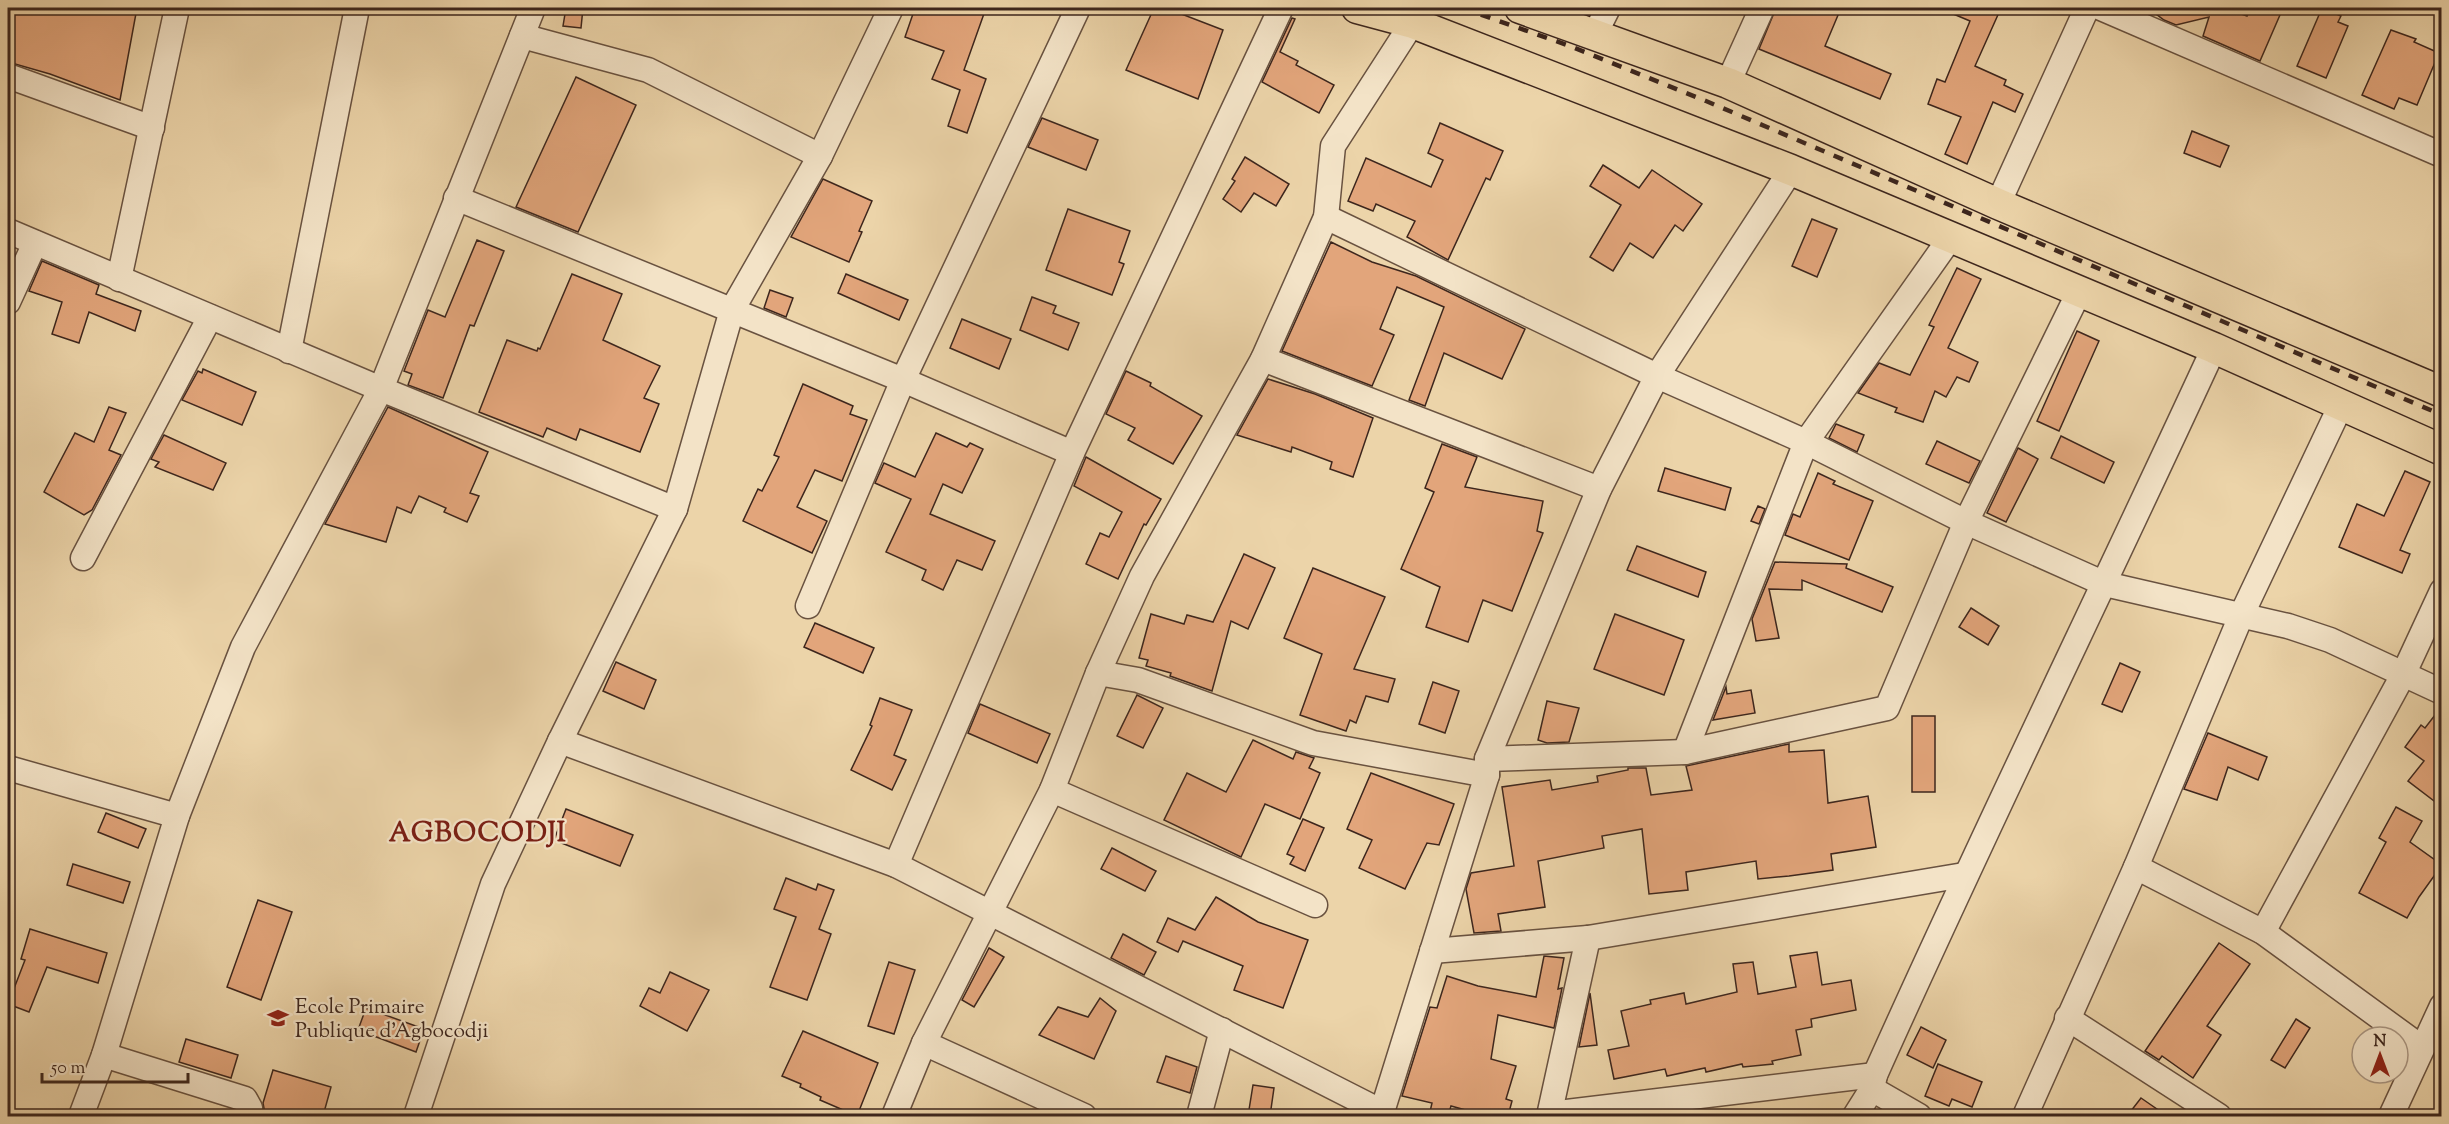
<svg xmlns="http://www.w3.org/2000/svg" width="2449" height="1124" viewBox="0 0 2449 1124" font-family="'Sorts Mill Goudy',serif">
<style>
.building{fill:#e2a57b;stroke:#3d261d;stroke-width:1.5}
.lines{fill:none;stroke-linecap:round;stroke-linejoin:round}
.minor-casing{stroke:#695240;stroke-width:27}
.major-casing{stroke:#3d261d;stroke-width:33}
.minor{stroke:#f3e3c7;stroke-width:24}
.major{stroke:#ecd4a9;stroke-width:30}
.rail{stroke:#3d261d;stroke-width:4.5;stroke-dasharray:10 10;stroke-linecap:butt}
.labels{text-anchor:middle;stroke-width:4.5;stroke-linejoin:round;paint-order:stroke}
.poi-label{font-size:21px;fill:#3d261d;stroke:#f3e3c7;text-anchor:start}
.district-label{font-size:27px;font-weight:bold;letter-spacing:1.5px;fill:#7a1f14;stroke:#f3e3c7}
</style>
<rect width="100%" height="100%" fill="#ecd4a9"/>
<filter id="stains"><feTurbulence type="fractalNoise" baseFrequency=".00333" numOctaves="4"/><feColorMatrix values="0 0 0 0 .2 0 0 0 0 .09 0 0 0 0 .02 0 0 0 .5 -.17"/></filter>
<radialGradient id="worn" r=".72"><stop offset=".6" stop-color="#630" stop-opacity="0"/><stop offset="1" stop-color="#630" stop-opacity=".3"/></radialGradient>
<g class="building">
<polygon points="8,8 137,8 120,100 50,74 8,62"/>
<polygon points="566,8 583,8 581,28 563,26"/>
<polygon points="915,8 950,8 970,14 975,8 986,8 964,70 986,79 967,133 948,126 960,90 932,79 944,51 905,37"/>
<polygon points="1154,8 1166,8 1223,30 1198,99 1126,70"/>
<polygon points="1776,8 1841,8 1825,46 1891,74 1880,99 1759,49"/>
<polygon points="1939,8 2001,8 1975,66 2006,80 2004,85 2023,94 2015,112 1993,102 1967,164 1945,154 1961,117 1928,104 1937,79 1945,82 1970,21"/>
<polygon points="2148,8 2225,8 2247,16 2251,8 2283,8 2260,61 2203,36 2209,17 2176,25 2164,20"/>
<polygon points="2322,8 2341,16 2338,22 2348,26 2326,78 2297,66"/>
<polygon points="1292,18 1295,19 1280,52 1298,61 1296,65 1334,85 1319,113 1262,82"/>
<polygon points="2391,30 2416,39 2414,42 2439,53 2417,105 2399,98 2394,109 2362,95"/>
<polygon points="576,77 636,105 578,232 516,207"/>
<polygon points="1042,118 1098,140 1086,170 1028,147"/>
<polygon points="1440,123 1503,151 1490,180 1486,178 1448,260 1407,237 1415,221 1376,204 1373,211 1348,201 1366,158 1431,187 1443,160 1428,153"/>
<polygon points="2192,131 2229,146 2220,167 2184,153"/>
<polygon points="1245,157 1289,184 1276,206 1254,193 1241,212 1223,199 1235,181 1232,179"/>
<polygon points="1603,165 1639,188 1652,170 1702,204 1683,231 1675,225 1653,258 1630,243 1613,271 1590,257 1621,205 1590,186"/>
<polygon points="823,179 872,201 859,231 862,232 849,262 791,237"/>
<polygon points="1068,209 1130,231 1119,262 1124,264 1112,295 1046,270"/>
<polygon points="1812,219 1837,229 1817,277 1792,266"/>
<polygon points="477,240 504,251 474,326 470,325 443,398 408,385 412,374 404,371 428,310 445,317"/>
<polygon points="1331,242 1372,262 1416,276 1525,329 1502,379 1444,353 1425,406 1409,400 1444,307 1397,287 1380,329 1394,335 1372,386 1282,351"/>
<polygon points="42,261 99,285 96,294 141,311 135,331 89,312 79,343 52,334 62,302 29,291"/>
<polygon points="1957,268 1981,279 1948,348 1978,362 1969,382 1957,377 1946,397 1935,391 1923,422 1895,412 1897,408 1858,393 1879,363 1910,375 1934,327 1929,325"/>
<polygon points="572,274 622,294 603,340 660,366 644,398 659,404 640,452 580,429 576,440 547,428 543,437 479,412 507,340 537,351 538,348 540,349"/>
<polygon points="846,274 908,300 899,320 838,293"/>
<polygon points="770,290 793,298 786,317 764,308"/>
<polygon points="1032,297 1056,306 1053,313 1079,323 1068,350 1020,330"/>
<polygon points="962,319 1011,339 999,369 950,348"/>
<polygon points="2077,331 2099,341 2059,431 2037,421"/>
<polygon points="203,369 256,392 242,425 182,400 198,371 202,373"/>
<polygon points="1126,371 1151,383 1150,386 1202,416 1173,464 1128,440 1135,428 1106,414"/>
<polygon points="1268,379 1315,394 1373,418 1353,477 1330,469 1332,462 1292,447 1291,452 1237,435"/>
<polygon points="803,384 853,406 850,414 867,420 842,481 815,470 797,507 827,521 812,553 743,521 758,489 762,491 779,457 774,455"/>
<polygon points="109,407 126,413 109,450 121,455 92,510 84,515 44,492 75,433 94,442"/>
<polygon points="388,407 488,452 470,493 479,496 467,522 444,512 446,508 419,496 411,513 397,507 386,542 325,524"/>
<polygon points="1836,424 1864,435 1857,452 1829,438"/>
<polygon points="936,433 967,447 970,443 983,449 962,493 943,484 930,514 995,541 982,570 957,560 943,590 922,580 926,570 886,552 911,499 875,483 884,463 915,477"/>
<polygon points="164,435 226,463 213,490 155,467 159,462 151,459"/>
<polygon points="2061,436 2114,462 2104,483 2051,458"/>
<polygon points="1937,441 1980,461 1969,483 1926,464"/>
<polygon points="1442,444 1477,457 1465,487 1543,501 1537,531 1543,533 1512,611 1483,600 1468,642 1426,627 1440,587 1401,569 1434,492 1425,488"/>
<polygon points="2018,448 2038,459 2006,522 1987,513"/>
<polygon points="1086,457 1161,499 1146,525 1144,524 1118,579 1086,564 1100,533 1109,537 1122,512 1074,486"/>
<polygon points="1665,468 1731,488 1725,510 1658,491"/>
<polygon points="2405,471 2430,482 2400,550 2410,554 2402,573 2339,547 2357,504 2384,516"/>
<polygon points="1818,473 1835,481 1833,484 1873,501 1849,560 1785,535 1793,514 1800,517"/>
<polygon points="1758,506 1765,509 1759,524 1751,521"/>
<polygon points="1637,546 1706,572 1698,597 1627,570"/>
<polygon points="1244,554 1275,568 1248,629 1231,621 1212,691 1170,676 1171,673 1146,666 1148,660 1139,658 1151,614 1184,624 1187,615 1213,622"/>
<polygon points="1775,562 1847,564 1846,568 1893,587 1882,612 1802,580 1802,590 1769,589 1779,638 1756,641 1752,619"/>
<polygon points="1313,568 1385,597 1354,669 1395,679 1388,702 1366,696 1356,723 1350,720 1346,731 1300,715 1322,654 1284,638"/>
<polygon points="1971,608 1999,626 1988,645 1959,627"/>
<polygon points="1615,614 1684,640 1664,695 1594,669"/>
<polygon points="815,623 874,648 863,673 804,647"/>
<polygon points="616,662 656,680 644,709 603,691"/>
<polygon points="2120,663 2140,672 2122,712 2102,704"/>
<polygon points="1433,682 1459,691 1445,733 1419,724"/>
<polygon points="1726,687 1727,694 1751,690 1755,713 1713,720"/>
<polygon points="1137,695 1163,708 1143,748 1117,736"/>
<polygon points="880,698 912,710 894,755 906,760 892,790 851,770 872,726 870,725"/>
<polygon points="1547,701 1579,708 1569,742 1547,743 1538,740"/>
<polygon points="980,704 1050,734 1037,763 968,733"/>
<polygon points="2442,706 2442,807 2408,781 2424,761 2405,747 2421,725 2425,728"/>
<rect x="1912" y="716" width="23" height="76"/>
<polygon points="2208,733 2267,757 2258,780 2228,767 2217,800 2184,789"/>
<polygon points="1253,740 1293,759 1296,752 1314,758 1309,768 1320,773 1300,819 1265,804 1241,857 1164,820 1187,773 1226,792"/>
<polygon points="1789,744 1789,752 1824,750 1828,803 1868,796 1876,847 1831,854 1833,870 1789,876 1758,879 1756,861 1686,872 1688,890 1649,894 1642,829 1602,836 1604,848 1538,861 1545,907 1498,914 1501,931 1474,933 1466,889 1471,873 1514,866 1502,787 1550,780 1552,790 1598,782 1597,776 1628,770 1628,768 1646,768 1651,795 1692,790 1686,766"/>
<polygon points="1371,773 1454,804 1439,845 1427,843 1405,889 1359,868 1372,840 1347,829"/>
<polygon points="2396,807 2422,821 2410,842 2442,865 2419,897 2407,918 2359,893 2386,842 2379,838"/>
<polygon points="566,809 633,835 620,866 554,840"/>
<polygon points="106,813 146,829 138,848 98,832"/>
<polygon points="1303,819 1324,828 1305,871 1290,864 1294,857 1287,854"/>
<polygon points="1112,848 1156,871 1145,891 1101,869"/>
<polygon points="73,864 130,882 123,903 67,885"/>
<polygon points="786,878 816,890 818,884 834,890 819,929 831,934 807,1000 770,987 796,917 774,909"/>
<polygon points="1216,897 1258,922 1308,940 1283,1008 1234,990 1243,966 1183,941 1178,952 1157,942 1168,918 1195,930"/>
<polygon points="258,900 292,912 261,1000 227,987"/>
<polygon points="30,929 107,953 98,983 47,967 29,1012 8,1004 25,960 21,959"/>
<polygon points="1123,934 1156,952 1144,975 1111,958"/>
<polygon points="2219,943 2250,964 2207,1026 2221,1035 2193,1078 2162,1056 2159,1060 2145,1051"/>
<polygon points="989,948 1004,957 974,1007 962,1000"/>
<polygon points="1817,952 1822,985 1851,980 1856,1010 1811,1019 1812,1027 1796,1030 1801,1055 1772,1061 1773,1064 1743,1067 1742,1064 1706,1072 1705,1068 1667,1076 1665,1069 1614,1079 1608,1050 1629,1046 1621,1011 1651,1004 1650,1000 1684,993 1686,1004 1737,992 1733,964 1753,962 1758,994 1796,987 1790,956"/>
<polygon points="1544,956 1564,958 1558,989 1562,988 1554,1028 1498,1015 1491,1059 1516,1066 1506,1099 1512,1101 1508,1116 1487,1116 1451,1106 1448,1116 1429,1116 1432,1103 1402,1096 1430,1007 1437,1008 1447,976 1478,986 1536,997"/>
<polygon points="889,962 915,970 894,1034 868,1026"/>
<polygon points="670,972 709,990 687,1031 640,1006 649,988 660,993"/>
<polygon points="1590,993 1597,1045 1579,1047"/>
<polygon points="1100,998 1116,1011 1094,1059 1039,1035 1058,1007 1088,1017"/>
<polygon points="366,1008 424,1029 416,1052 358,1030"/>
<polygon points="2296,1019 2310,1028 2285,1068 2271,1060"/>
<polygon points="1921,1027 1946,1040 1933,1068 1907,1055"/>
<polygon points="803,1031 878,1063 857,1116 820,1100 821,1097 800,1087 801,1084 782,1076"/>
<polygon points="186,1039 238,1055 231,1078 179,1062"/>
<polygon points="1166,1056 1197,1067 1190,1093 1157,1082"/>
<polygon points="1938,1064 1982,1082 1972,1107 1952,1099 1949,1106 1925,1096"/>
<polygon points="273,1070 331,1087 323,1116 275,1116 265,1114 263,1103"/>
<polygon points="1253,1085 1274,1088 1270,1116 1248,1116"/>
<polygon points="2141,1098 2167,1116 2127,1116"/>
</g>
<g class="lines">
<defs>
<g id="minor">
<polyline points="2101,8 2442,155"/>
<polyline points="1595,34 1608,8"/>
<polyline points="522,36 648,70 820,156"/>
<polyline points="8,76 152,128"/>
<polyline points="1728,83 1762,8"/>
<polyline points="456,198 903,380 1072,453"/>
<polyline points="1998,204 2087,8"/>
<polyline points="1326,217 1657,376 1806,442 1966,522 2105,584 2288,626 2330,640 2442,692"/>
<polyline points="8,231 381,389 675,509"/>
<polyline points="119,279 177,8"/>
<polyline points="8,302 35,243"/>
<polyline points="289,351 357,8"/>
<polyline points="1263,359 1599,489"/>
<polyline points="83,558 210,317"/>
<polyline points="808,606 903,380 1078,8"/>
<polyline points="1098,673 1138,680 1313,743 1487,775"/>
<polyline points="560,741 896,865 1382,1112 1381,1116"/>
<polyline points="1685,752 1806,442 1951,237"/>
<polyline points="1487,759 1685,752 1887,708 1966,522 2079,292"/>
<polyline points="8,768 177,816"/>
<polyline points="1052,790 1315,905"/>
<polyline points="896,865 1072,453 1281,8"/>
<polyline points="2136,867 2263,932 2422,1048"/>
<polyline points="2263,932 2403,675 2442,591"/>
<polyline points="1432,951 1588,938 1964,875"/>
<polyline points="2067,1018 2219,1116"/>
<polyline points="924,1043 1084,1116"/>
<polyline points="104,1055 245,1099 250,1108 251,1116"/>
<polyline points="1872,1089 1919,1116"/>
<polyline points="1382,1112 1487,775 1487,759 1599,489 1657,376 1791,170"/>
<polyline points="1550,1114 1875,1075"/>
<polyline points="81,1116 104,1055 177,816 243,647 381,389 533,8"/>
<polyline points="416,1116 493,884 560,741 675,509 732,310 820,156 891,8"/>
<polyline points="894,1116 924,1043 1052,790 1098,673 1142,576 1263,359 1326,217 1333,146 1422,8"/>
<polyline points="1199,1116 1222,1030"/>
<polyline points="1549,1116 1588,938"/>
<path d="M1855,1116L1872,1089L1875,1075C1984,831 2102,591 2214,348"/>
<polyline points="2025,1116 2136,867 2241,616 2341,405"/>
<polyline points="2391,1116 2442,1006"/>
</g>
<g id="major">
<polyline points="1357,8 1413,23 1791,170 2214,348 2442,450"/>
<polyline points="1520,8 1728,83 1998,204 2442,392"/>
</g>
</defs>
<use href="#minor" class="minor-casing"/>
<use href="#major" class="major-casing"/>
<use href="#minor" class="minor"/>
<use href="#major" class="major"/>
<polyline class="rail" points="1462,8 1570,46 1706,101 2442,415"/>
</g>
<defs>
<symbol id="school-bare" viewBox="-9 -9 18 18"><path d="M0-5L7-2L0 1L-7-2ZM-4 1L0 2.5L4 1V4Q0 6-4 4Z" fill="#8f2418" stroke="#f3e3c7" stroke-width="2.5" paint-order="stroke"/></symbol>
</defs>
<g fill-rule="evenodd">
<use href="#school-bare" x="263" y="1003" width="30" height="30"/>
</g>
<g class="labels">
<g class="poi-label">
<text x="295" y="1013">Ecole Primaire<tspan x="295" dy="24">Publique d'Agbocodji</tspan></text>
</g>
<g class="district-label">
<text x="478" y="841">AGBOCODJI</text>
</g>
</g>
<rect width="2449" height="1124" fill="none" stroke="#ecd4a9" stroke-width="30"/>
<rect x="9" y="9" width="2431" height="1106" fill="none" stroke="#3d261d" stroke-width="3"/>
<rect x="15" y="15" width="2419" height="1094" fill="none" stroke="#3d261d" stroke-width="1.5"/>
<g transform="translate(2380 1055)"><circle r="28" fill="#f3e3c7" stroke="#aa9783" stroke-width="1.5"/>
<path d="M0-4.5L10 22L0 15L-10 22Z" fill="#8f2418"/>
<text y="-9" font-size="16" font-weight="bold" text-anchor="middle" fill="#3d261d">N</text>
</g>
<path d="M42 1073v9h146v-9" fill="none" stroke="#3d261d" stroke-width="3"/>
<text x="51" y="1073" font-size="18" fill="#3d261d" stroke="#f3e3c7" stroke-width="4.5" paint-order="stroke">50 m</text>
<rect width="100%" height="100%" filter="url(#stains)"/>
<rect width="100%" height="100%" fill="url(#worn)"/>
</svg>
